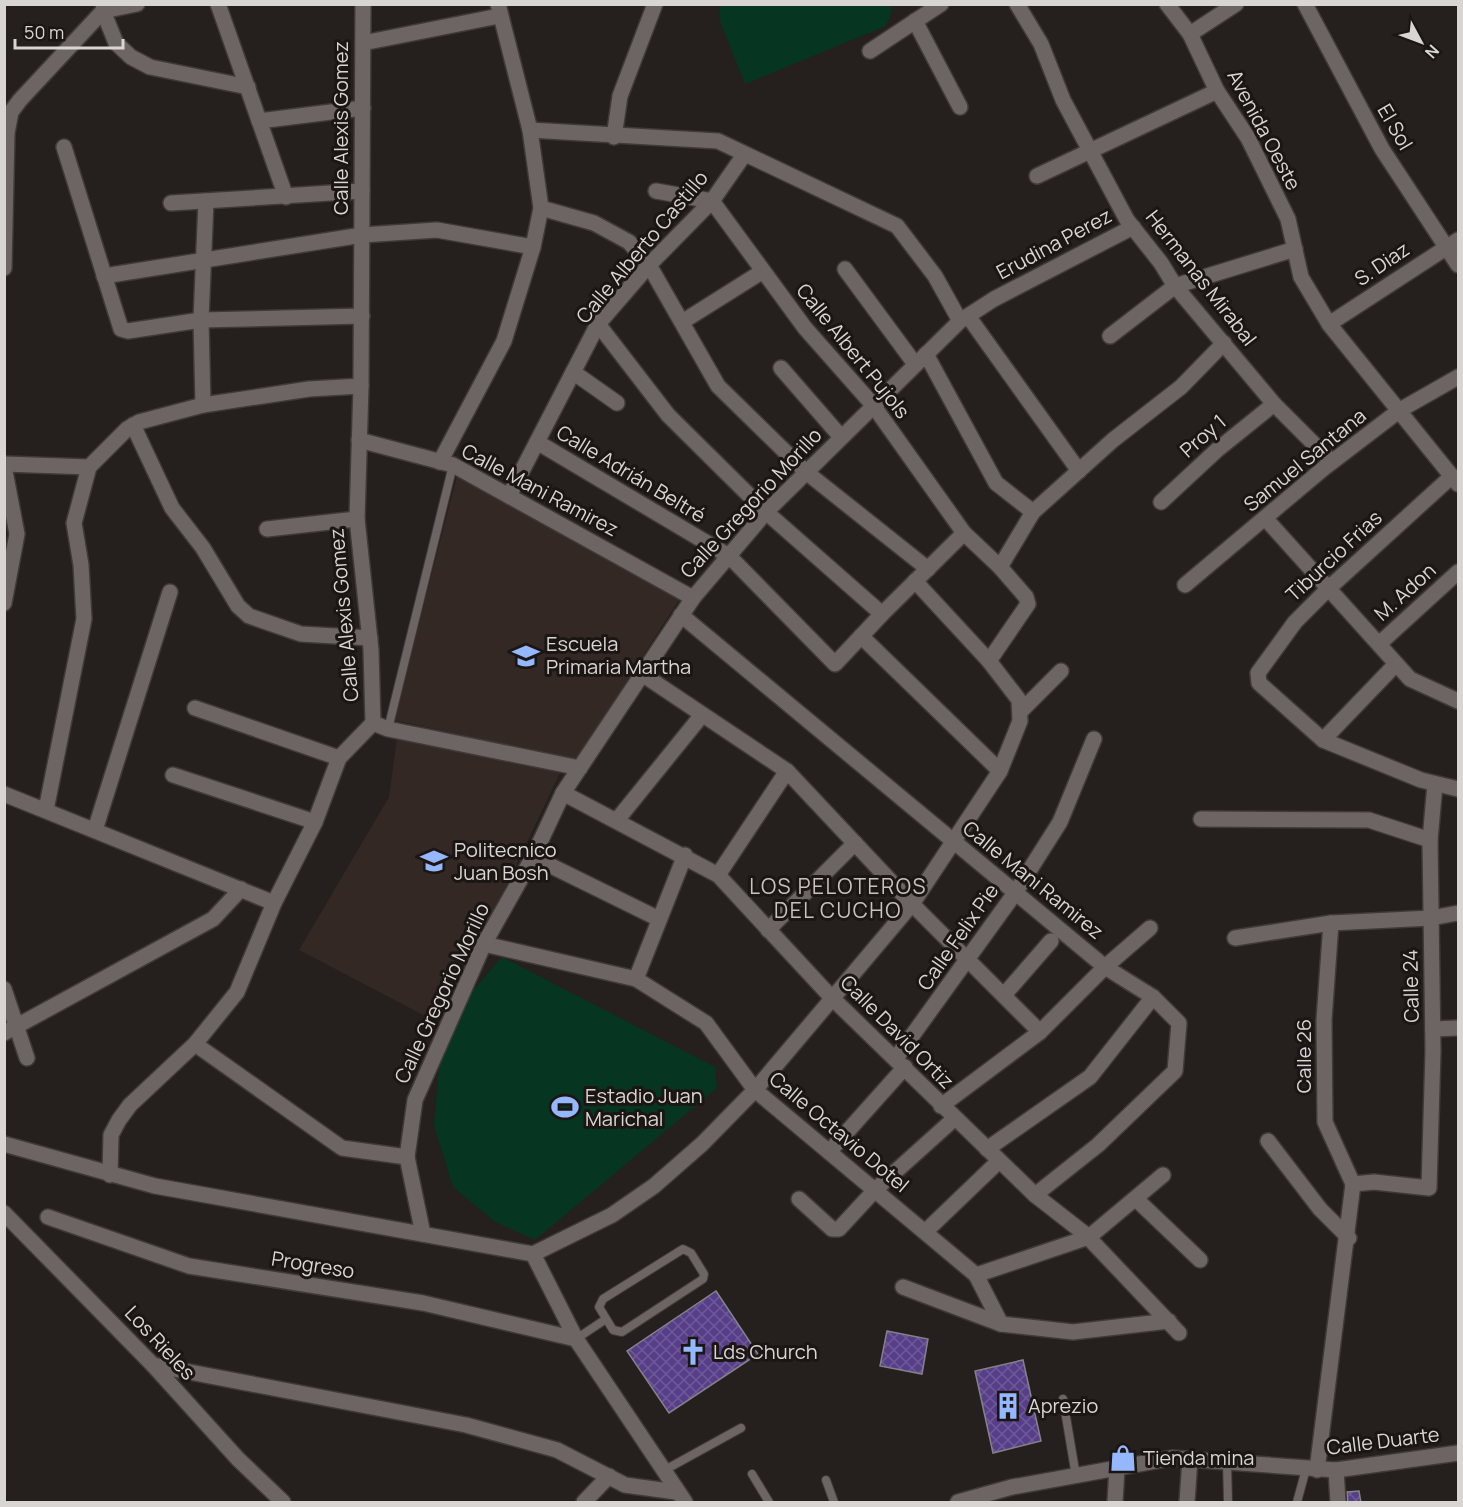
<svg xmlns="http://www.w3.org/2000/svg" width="1463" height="1507" viewBox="0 0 1463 1507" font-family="Manrope,sans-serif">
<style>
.built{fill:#332824}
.pitch{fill:#063522}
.building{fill:url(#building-cross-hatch);stroke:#848289;stroke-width:1.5}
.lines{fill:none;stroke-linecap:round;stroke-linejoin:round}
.service-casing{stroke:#3f3a38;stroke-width:10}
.minor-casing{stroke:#3f3a38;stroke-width:18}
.tertiary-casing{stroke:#3f3a38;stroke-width:18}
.service{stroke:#6c6563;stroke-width:8}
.minor{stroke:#6c6563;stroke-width:15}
.tertiary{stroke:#6c6563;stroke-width:15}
.labels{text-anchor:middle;stroke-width:6;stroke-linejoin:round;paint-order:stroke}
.street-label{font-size:20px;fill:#d9d5d3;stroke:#1b1614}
.poi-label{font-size:20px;fill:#d9d5d3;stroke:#1b1614;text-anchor:start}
.neighbourhood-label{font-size:21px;letter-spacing:1.5px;fill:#c9c1be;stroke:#1b1614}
</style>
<defs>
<pattern id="building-cross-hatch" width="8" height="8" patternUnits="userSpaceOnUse" patternTransform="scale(1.5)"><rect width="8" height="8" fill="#573e88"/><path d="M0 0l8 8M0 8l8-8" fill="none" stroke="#6f5998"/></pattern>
</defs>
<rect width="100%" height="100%" fill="#251f1d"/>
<g class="built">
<polygon points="457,476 535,520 684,592 576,760 394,720"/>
<polygon points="397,737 560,773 487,926 427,1017 299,950 389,797"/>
</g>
<g class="pitch">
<polygon points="889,4 892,10 886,26 745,84 719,19 720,5"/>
<polygon points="502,957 715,1067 717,1088 535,1240 495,1222 453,1187 434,1126 440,1055 469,995"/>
</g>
<g class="building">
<polygon points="716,1291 758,1354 669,1413 627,1351"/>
<polygon points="887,1331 928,1339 922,1374 880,1366"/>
<polygon points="1023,1360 1041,1441 993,1453 975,1371"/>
<polygon points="1359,1491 1361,1503 1348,1503 1347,1492"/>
</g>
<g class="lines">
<defs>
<g id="service">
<polyline points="388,729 453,465"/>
<polygon points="683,1249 691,1253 704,1274 703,1279 622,1332 613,1330 599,1307 603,1299"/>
<polyline points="576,1339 606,1319"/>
<polyline points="1063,1399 1076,1476"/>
<polyline points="1227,1462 1228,1502"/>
<polyline points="663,1471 741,1428"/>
<polyline points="752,1474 769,1502"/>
<polyline points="826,1480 834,1502"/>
<polyline points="1297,1502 1306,1469"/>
</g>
<g id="minor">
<polyline points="104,4 103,11 116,43 131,57 150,67 248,87"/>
<polyline points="218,4 286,197"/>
<polyline points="1017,4 1041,44 1063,100 1127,220 1161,263 1175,286 1274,404 1332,462"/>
<polyline points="1167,4 1190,34 1217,91 1248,138 1288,219 1301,277 1329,324 1458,484"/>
<polyline points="1305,4 1382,149 1458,265"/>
<polyline points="915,21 960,107"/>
<polyline points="1190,34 1236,4"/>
<polyline points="363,43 499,16"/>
<polyline points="870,51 941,4"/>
<polyline points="259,121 363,108"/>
<polyline points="530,130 718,141 897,226 935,276 960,321"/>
<polyline points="614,137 620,96 655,4"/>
<polyline points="64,147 121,329 128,331 201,320 362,316"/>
<polyline points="1037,176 1217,91"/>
<polyline points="656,191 712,201 805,328 873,405 964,533 1000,567"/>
<polyline points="171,203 362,191"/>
<polyline points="541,208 594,223 629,242 649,265 718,386 806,472 928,569"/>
<polyline points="4,268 7,133 11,112 20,100 103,11 137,4"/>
<polyline points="845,269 915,364"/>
<polyline points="104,276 362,235 437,230 533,247"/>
<polyline points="968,316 1079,471"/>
<polyline points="682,322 763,271"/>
<polyline points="598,324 668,415 766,512 882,614"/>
<polyline points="1329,324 1458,240"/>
<polyline points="1110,336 1175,286 1295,249"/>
<polyline points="926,354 996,483 1033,512"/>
<polyline points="781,368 841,437"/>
<polyline points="573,372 617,403"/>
<polyline points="203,405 201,320 206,201"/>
<polyline points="133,425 172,508 203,548 238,606 249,616 301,634 370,638"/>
<polyline points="359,440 453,465 693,598"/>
<polyline points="537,442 729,556 835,664 882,614 964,533"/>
<polyline points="440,462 504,341 533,247 541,208 530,130 498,4"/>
<polyline points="4,464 89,467"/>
<polyline points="4,466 17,534 4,603"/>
<polyline points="1452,476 1329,588 1295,622 1258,673 1259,683 1323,740 1421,780 1458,789"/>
<polyline points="509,496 598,324 649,265 712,201 744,155"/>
<polyline points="1161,502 1217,450 1274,404"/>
<polyline points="1265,518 1410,679 1458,701"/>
<polyline points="267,529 357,519"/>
<polyline points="1185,585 1324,468 1400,410 1458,377"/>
<polyline points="681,615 1105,967 1153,997 1179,1023 1175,1071 1098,1145 1035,1195"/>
<polyline points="861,636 1000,771"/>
<polyline points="1379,644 1458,572"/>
<polyline points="989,661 1028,604 1026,597 1000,567 1033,512 1113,440 1181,387 1224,343"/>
<polyline points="642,674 787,771 912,904 1040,1032"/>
<polyline points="195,708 339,758"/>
<polyline points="1021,711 1061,671"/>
<polyline points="373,723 388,729 580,768"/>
<polyline points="1323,740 1396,664"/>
<polyline points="173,775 315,822"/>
<polyline points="563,793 718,875 832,998 1035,1195 1085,1234 1179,1333"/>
<polyline points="4,794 274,903"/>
<polyline points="46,810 84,619 81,565 74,523 89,467 127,429 139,422 203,405 309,389 361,386"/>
<polyline points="1201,819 1369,820 1430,840"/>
<polyline points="617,820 702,715"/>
<polyline points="95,830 170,592"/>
<polyline points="533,857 659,919"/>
<polyline points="718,875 787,771"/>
<polyline points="1331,923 1324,1020 1325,1122 1353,1184"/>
<polyline points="768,930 855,843"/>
<polyline points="1235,938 1331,923 1431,918 1458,913"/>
<polyline points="484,944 636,979 706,1023 755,1090 976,1275 1001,1324"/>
<polyline points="636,979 685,855"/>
<polyline points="4,989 27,1058"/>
<polyline points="1004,995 1051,941"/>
<polyline points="1433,1029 1458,1028"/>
<polyline points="4,1033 213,919 241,889"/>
<polyline points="195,1044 342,1148 407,1157"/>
<polyline points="896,1058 1015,893 1060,822 1094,739"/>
<polyline points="941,1106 1040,1032 1105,967 1150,928"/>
<polyline points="1268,1141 1320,1209 1349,1238"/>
<polyline points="4,1144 155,1186 533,1254"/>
<polyline points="987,1149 1090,1077 1153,997"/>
<polyline points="829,1152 905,1067"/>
<polyline points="110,1175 111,1135 119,1120 130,1105 195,1044 237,992 274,903 315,822 339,758 373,723 371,650 357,519 361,386 363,4"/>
<polyline points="1353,1184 1374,1182 1429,1188 1433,1051 1430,840 1435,784"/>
<polyline points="799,1199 832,1229 839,1229 875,1190 955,1118"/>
<polyline points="1136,1199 1200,1260"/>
<polyline points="48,1217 189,1266 423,1303 576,1339"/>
<polyline points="925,1232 999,1161"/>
<polyline points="423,1234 407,1157 415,1100 484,944 533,857 563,793 693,598 766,512 960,321 994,299 1133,227"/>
<polyline points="533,1254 612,1215 654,1186 702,1144 755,1090 912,904 1000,771 1020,721 1019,700 989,661 915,581"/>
<polyline points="533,1254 576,1339 685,1502"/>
<polyline points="976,1275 1089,1237 1163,1175"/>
<polyline points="903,1287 1001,1324 1073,1332 1169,1321"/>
<polyline points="153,1365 466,1425 557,1450 625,1485 676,1492"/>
<polyline points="1317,1470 1353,1184"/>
<polyline points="1336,1470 1338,1502"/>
<polyline points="584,1502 609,1476"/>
<polyline points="1115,1502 1117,1468"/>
<polyline points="1187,1502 1190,1459"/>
</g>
<g id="tertiary">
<polyline points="4,1213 153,1365 238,1459 283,1502"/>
<polyline points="958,1502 1012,1487 1172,1458 1336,1470 1458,1453"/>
</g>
</defs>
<use href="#service" class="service-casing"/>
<use href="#minor" class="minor-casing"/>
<use href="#tertiary" class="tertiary-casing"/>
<use href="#service" class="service"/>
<use href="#minor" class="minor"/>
<use href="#tertiary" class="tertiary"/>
</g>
<defs>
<symbol id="school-bare" viewBox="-9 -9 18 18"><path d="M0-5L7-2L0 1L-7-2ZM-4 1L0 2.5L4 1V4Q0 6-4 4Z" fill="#94b7fd" stroke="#1b1614" stroke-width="2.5" paint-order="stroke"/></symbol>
<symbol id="stadium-bare" viewBox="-9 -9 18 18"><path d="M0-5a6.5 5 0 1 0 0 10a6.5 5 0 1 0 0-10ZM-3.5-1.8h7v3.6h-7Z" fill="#94b7fd" stroke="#1b1614" stroke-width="2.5" paint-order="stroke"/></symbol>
<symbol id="church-bare" viewBox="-9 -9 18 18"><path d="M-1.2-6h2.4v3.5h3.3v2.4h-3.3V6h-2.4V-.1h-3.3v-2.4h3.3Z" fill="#94b7fd" stroke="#1b1614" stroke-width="2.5" paint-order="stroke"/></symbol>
<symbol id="building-bare" viewBox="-9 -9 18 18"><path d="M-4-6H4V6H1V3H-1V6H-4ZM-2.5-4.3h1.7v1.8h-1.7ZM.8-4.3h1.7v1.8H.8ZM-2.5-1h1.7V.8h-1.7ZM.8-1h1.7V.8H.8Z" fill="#94b7fd" stroke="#1b1614" stroke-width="2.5" paint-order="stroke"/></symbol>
<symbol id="shop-bare" viewBox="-9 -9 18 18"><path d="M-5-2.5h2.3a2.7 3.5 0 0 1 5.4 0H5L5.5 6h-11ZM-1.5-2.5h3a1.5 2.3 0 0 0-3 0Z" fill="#94b7fd" stroke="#1b1614" stroke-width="2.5" paint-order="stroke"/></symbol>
</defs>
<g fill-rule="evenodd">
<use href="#school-bare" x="507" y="637" width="38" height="38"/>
<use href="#school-bare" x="415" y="842" width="38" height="38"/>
<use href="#stadium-bare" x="546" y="1088" width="38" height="38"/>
<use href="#church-bare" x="674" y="1333" width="38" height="38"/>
<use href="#building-bare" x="989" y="1387" width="38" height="38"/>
<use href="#shop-bare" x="1104" y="1439" width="38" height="38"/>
</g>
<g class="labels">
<g class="street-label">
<text transform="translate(1395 127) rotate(60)" y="7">El Sol</text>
<text transform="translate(341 128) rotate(-90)" y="7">Calle Alexis Gomez</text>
<text transform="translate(1264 130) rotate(62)" y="7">Avenida Oeste</text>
<text transform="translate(1054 244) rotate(-28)" y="7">Erudina Perez</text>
<text transform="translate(642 247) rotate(-50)" y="7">Calle Alberto Castillo</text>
<text transform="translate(1382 264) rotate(-34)" y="7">S. Diaz</text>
<text transform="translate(1201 278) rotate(52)" y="7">Hermanas Mirabal</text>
<text transform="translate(853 351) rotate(51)" y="7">Calle Albert Pujols</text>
<text transform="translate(1203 436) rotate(-41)" y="7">Proy 1</text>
<text transform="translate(1305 460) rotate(-39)" y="7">Samuel Santana</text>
<text transform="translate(631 474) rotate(31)" y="7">Calle Adrián Beltré</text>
<text transform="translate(540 490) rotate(28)" y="7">Calle Mani Ramirez</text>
<text transform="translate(751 503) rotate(-47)" y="7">Calle Gregorio Morillo</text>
<text transform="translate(1334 556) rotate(-43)" y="7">Tiburcio Frias</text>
<text transform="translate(1405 592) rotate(-42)" y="7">M. Adon</text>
<text transform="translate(344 615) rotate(-95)" y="7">Calle Alexis Gomez</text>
<text transform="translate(1033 880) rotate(39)" y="7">Calle Mani Ramirez</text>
<text transform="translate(958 937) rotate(-55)" y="7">Calle Felix Pie</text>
<text transform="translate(1411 986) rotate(-91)" y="7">Calle 24</text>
<text transform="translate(442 993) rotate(-65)" y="7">Calle Gregorio Morillo</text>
<text transform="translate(897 1032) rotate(45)" y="7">Calle David Ortiz</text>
<text transform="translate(1304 1056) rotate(-90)" y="7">Calle 26</text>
<text transform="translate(839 1132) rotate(40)" y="7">Calle Octavio Dotel</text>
<text transform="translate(313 1265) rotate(9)" y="7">Progreso</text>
<text transform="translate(160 1343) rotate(47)" y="7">Los Rieles</text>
<text transform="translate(1383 1441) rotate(-7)" y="7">Calle Duarte</text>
</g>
<g class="poi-label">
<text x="546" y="651">Escuela<tspan x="546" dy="23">Primaria Martha</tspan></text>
<text x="454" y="857">Politecnico<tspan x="454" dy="23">Juan Bosh</tspan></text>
<text x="585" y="1103">Estadio Juan<tspan x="585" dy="23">Marichal</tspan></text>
<text x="713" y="1359">Lds Church</text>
<text x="1028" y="1413">Aprezio</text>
<text x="1143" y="1465">Tienda mina</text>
</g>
<g class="neighbourhood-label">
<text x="838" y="894">LOS PELOTEROS<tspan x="838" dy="24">DEL CUCHO</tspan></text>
</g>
</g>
<rect width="1463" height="1507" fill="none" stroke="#d9d5d3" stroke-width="12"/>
<g transform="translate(1421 42) rotate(131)" stroke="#1b1614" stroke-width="4.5" paint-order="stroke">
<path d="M0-4.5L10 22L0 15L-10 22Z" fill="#d9d5d3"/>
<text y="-9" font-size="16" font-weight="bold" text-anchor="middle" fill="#d9d5d3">N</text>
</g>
<path d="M15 39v9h108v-9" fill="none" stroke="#d9d5d3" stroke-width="3"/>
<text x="24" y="39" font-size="18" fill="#d9d5d3" stroke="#1b1614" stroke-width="4.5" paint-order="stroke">50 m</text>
</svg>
